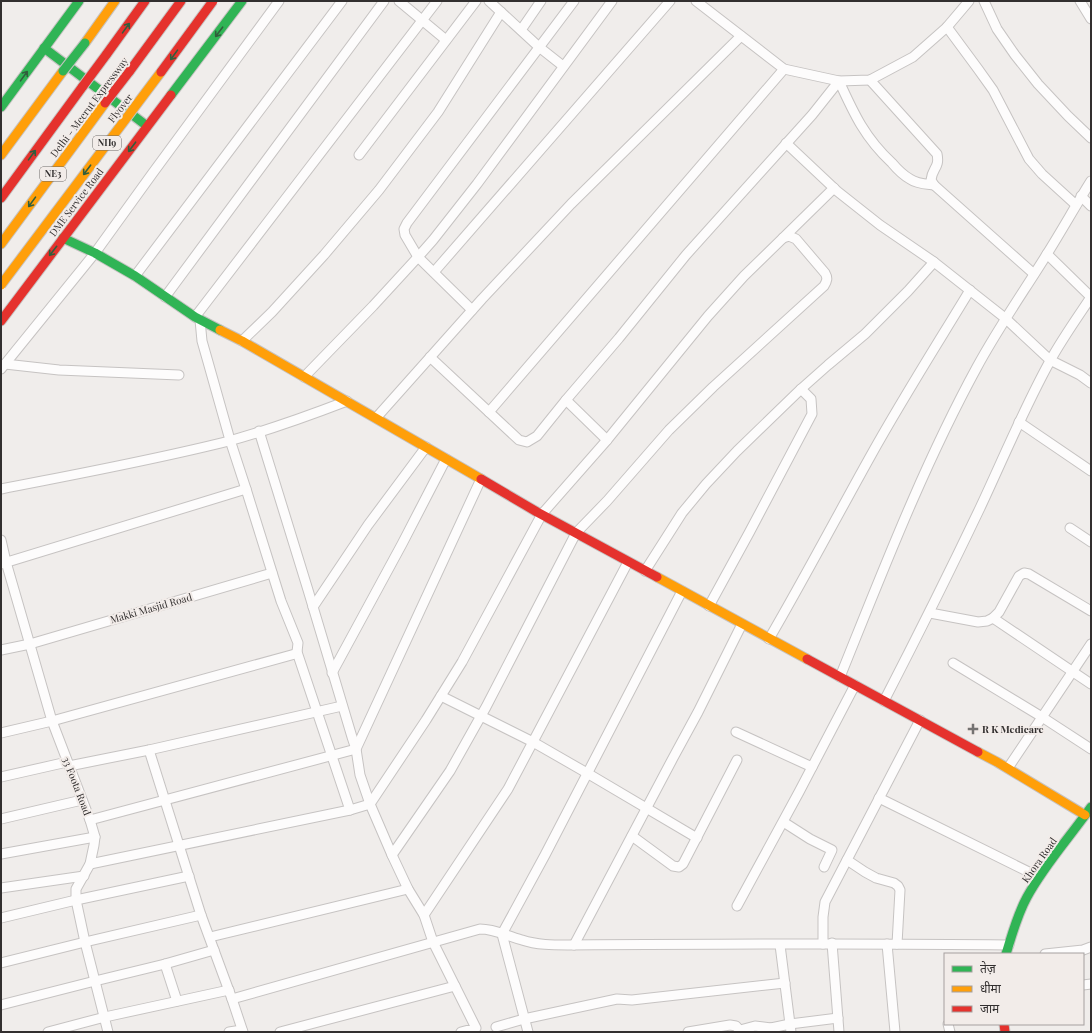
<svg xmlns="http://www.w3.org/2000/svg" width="1092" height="1033" viewBox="0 0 1092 1033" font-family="'Playfair Display','Noto Sans Devanagari',serif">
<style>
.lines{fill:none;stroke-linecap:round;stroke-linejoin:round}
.street-casing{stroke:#c6c3c2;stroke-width:11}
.fast-casing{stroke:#c6c3c2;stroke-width:11}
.slow-casing{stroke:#c6c3c2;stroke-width:11}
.jam-casing{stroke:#c6c3c2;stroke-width:11}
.street{stroke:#fdfcfc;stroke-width:9}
.fast{stroke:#30b455;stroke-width:9}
.slow{stroke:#ff9f0a;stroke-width:9}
.jam{stroke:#e5322d;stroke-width:9}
.fast-bridge-casing{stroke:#c6c3c2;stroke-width:11;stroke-linecap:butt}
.slow-bridge-casing{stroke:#c6c3c2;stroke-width:11;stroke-linecap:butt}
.jam-bridge-casing{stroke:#c6c3c2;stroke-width:11;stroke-linecap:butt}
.fast-bridge{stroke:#30b455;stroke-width:9}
.slow-bridge{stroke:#ff9f0a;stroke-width:9}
.jam-bridge{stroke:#e5322d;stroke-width:9}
.oneway{stroke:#315e3c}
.poi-dot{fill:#747271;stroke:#f2ece9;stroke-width:1.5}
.labels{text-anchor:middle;stroke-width:4;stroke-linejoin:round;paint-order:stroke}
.shield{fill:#f2ece9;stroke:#6c6867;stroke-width:1}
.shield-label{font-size:9px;font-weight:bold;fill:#322f2f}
.street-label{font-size:10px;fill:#322f2f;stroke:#f2ece9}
.poi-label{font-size:10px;font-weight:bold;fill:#322f2f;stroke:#f2ece9;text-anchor:start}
</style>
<rect width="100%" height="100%" fill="#f0edeb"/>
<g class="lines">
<defs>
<g id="street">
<polyline points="399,1 446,40"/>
<polyline points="489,1 539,47 563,66"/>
<polyline points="696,1 784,69 839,81 870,80 913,57 947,27 969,1"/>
<polyline points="984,1 997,29 1015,55 1038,84 1068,116 1091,138"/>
<polyline points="1080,1 1091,19"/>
<polyline points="947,27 978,69 993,90 1029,159 1042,174 1076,205"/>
<polyline points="521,30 541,1"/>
<path d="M870,80L937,154C940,168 932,168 931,180L934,185L1034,274"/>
<polyline points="786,143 837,191 880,225 934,262 1005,318 1050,360 1080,375 1091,383"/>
<polyline points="359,155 476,1"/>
<polyline points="1081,196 1091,206"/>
<polyline points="783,238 834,188"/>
<polyline points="1047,254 1091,297"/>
<polyline points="434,272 670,1"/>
<polyline points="135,276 342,1"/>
<polyline points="165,297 384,1"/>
<polyline points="472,310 418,257 405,235 404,229 407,223 574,1"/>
<polyline points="195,317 437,1"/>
<polyline points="200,320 202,341 208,362 230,440 246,489 281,601 298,643 297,652 350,810"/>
<polyline points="242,341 272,312 324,255 379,190 438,112 501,12"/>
<polyline points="430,357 519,440 527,442 537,436 566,400"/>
<polyline points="5,364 59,370 179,375"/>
<polyline points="1,369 95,253 152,174 279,1"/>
<polyline points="304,377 373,306 418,257 433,240 477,184 612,1"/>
<polyline points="489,412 784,69"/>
<polyline points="376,418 482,299 571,204 741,36"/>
<polyline points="1019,422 1091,471"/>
<polyline points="259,431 308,590 352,737 356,749 360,775 370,804 392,855 408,889 424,915 433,942 476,1028 461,1032"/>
<path d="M607,440L566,400L619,338L686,255L812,115L839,81C854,114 865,138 892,163C897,169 903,175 910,179C917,184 926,184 934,185"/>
<path d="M1,489C77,474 154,460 229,441C269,430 308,416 347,401"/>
<polyline points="1070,528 1091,542"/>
<polyline points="1,540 6,562 52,721 90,820 95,837 94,845 90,864 76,889 76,900 85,942 108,1032"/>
<polyline points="1,564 246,489"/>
<polyline points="645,571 682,513 706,484 737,451 801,389 828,365 865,334 908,291 934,262"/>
<polyline points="709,606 749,533 812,414 811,399 801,389"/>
<polyline points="313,607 368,525 426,447"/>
<polyline points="930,613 978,622 987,621 993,618 999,612 1019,576 1024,573 1029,574 1091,611"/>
<polyline points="993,618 1091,684"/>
<path d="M769,639C804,579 836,518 870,457C901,401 936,346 970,290"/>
<polyline points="1,650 30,644 272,573"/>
<polyline points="953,663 1042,717 1091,749"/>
<polyline points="332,673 402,544 446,459"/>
<path d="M840,677C882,573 923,466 977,367C998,328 1024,291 1047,254C1062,230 1076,205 1091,181"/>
<polyline points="441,696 533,742 587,773 697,838"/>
<path d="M884,701C917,637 949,573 980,508C1003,459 1024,408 1050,361C1062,339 1077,318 1091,297"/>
<polyline points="736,732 812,767"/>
<polyline points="1,733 52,721 295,654 297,652"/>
<polyline points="149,750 201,915 232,999 243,1032"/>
<polyline points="69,766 149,750 342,706"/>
<polyline points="1008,768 1091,644"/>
<polyline points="1,777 67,762"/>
<polyline points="879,798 1039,877"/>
<polyline points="1,819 82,800"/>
<polyline points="90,820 356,749 481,479"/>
<polyline points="783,823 785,823 810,839 832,850 824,867"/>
<polyline points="632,836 673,866 679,867 683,864 737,760"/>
<polyline points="1,854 95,837"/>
<polyline points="847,860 865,872 876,878 894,883 898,886 900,890 897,944"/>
<path d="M90,864L350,810L370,804L426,720L462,662L542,514L607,440L708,316L744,276L783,238L789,236L796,239L825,273C828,278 827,281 824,286L713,387L669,430L607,501L576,533L486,707L450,771L392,855"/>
<polyline points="1,888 84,876"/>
<polyline points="737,906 799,792 855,685"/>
<polyline points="424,915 508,789 628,562"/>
<polyline points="1,918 76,900 189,876"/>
<polyline points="210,937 408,889"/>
<polyline points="832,943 839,1032"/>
<polyline points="823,944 823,917 825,902 920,720"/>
<polyline points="887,944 895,1032"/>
<polyline points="574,945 673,758 698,712 742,624"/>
<polyline points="780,945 791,1032"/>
<polyline points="1045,954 1083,950 1091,947"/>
<polyline points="1,963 85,942 201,915"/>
<polyline points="165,964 177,1001"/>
<polyline points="1083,985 1091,984"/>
<path d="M232,999L480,929C496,929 506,936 522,940C537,945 553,945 568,945C715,944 862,943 1009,945"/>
<polyline points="1,1005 95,981 165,964 214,950"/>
<polyline points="948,1024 950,1032"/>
<polyline points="496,1027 524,1019 617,999 632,1000 785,983"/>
<polyline points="740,1030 755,1026 771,1028"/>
<polyline points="48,1032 105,1017 229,990"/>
<polyline points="229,1032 242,1030"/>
<polyline points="280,1032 455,986"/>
<polyline points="528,1032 502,934 545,855 682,591"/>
<polyline points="688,1032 730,1025 736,1026 741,1032"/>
<polyline points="767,1032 771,1028 790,1024 838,1018"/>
</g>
<g id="fast">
<polyline points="44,48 147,126"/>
<polyline points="171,95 242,1"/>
<polyline points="1,107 79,1"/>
<polyline points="63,238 95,253 135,276 195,317 220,330"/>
<path d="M1006,954C1012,935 1017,915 1027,897C1045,864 1070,837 1091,807"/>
</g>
<g id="slow">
<polyline points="85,43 115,1"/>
<polyline points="1,155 63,71"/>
<polyline points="1,244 105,103"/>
<polyline points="220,330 242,341 481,479"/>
<polyline points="657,577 807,659"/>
<polyline points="978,752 997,762 1085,815"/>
</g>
<g id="jam">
<polyline points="106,55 145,1"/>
<polyline points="129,72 181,1"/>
<polyline points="1,198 83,86"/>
<polyline points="1,321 171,95"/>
<polyline points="481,479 537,512 657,577"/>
<polyline points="807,659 978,752"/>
<polyline points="1004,1024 1005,1032"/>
</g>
</defs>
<use href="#street" class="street-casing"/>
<use href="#fast" class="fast-casing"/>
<use href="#slow" class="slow-casing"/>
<use href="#jam" class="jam-casing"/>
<use href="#street" class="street"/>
<use href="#fast" class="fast"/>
<use href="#slow" class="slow"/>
<use href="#jam" class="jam"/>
<defs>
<polyline id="fast-bridge" points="63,71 85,43"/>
<polyline id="slow-bridge" points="1,285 161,72"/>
<g id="jam-bridge">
<polyline points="161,72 213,1"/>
<polyline points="83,86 106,55"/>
<polyline points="105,103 129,72"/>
</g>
</defs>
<use href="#fast-bridge" class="fast-bridge-casing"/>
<use href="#slow-bridge" class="slow-bridge-casing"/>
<use href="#jam-bridge" class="jam-bridge-casing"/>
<use href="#fast-bridge" class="fast-bridge"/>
<use href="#slow-bridge" class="slow-bridge"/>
<use href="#jam-bridge" class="jam-bridge"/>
</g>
<defs><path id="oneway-shaft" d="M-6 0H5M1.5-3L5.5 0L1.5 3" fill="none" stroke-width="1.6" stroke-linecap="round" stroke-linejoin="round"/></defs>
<g class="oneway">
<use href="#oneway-shaft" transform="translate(126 28) rotate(-54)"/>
<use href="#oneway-shaft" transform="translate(219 32) rotate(127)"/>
<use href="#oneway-shaft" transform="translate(174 55) rotate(126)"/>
<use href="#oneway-shaft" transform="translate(24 76) rotate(-54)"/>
<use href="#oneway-shaft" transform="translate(132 147) rotate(127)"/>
<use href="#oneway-shaft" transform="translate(32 155) rotate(-54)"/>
<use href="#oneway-shaft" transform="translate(87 170) rotate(127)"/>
<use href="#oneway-shaft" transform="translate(32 202) rotate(126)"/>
<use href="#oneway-shaft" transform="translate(53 251) rotate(128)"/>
</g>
<path class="poi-dot" d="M971 723h4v4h4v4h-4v4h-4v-4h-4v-4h4z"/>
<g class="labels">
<g class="shield">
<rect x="93" y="136" width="28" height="14" rx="3"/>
<rect x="40" y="167" width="26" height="14" rx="3"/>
</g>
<g class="shield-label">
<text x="107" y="146">NH9</text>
<text x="53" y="177">NE3</text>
</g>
<g class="street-label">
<text transform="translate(89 107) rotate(-53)" y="4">Delhi - Meerut Expressway</text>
<text transform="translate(120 108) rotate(-52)" y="4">Flyover</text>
<text transform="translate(76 202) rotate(-53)" y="4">DME Service Road</text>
<text transform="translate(151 608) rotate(-16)" y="4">Makki Masjid Road</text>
<text transform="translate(77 786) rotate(69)" y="4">33 Foota Road</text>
<text transform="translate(1039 860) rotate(-55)" y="4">Khora Road</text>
</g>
<g class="poi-label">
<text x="982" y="733">R K Medicare</text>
</g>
</g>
<rect width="1092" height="1033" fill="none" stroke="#322f2f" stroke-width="4"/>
<rect x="944" y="953" width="140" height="72" fill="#f2ece9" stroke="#a5a09f"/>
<rect x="952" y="966" width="20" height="6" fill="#30b455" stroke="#a5a09f"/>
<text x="980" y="973" font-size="12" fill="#322f2f">तेज़</text>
<rect x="952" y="986" width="20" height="6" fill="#ff9f0a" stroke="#a5a09f"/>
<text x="980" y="993" font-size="12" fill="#322f2f">धीमा</text>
<rect x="952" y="1006" width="20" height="6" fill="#e5322d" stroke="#a5a09f"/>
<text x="980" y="1013" font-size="12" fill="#322f2f">जाम</text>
</svg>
